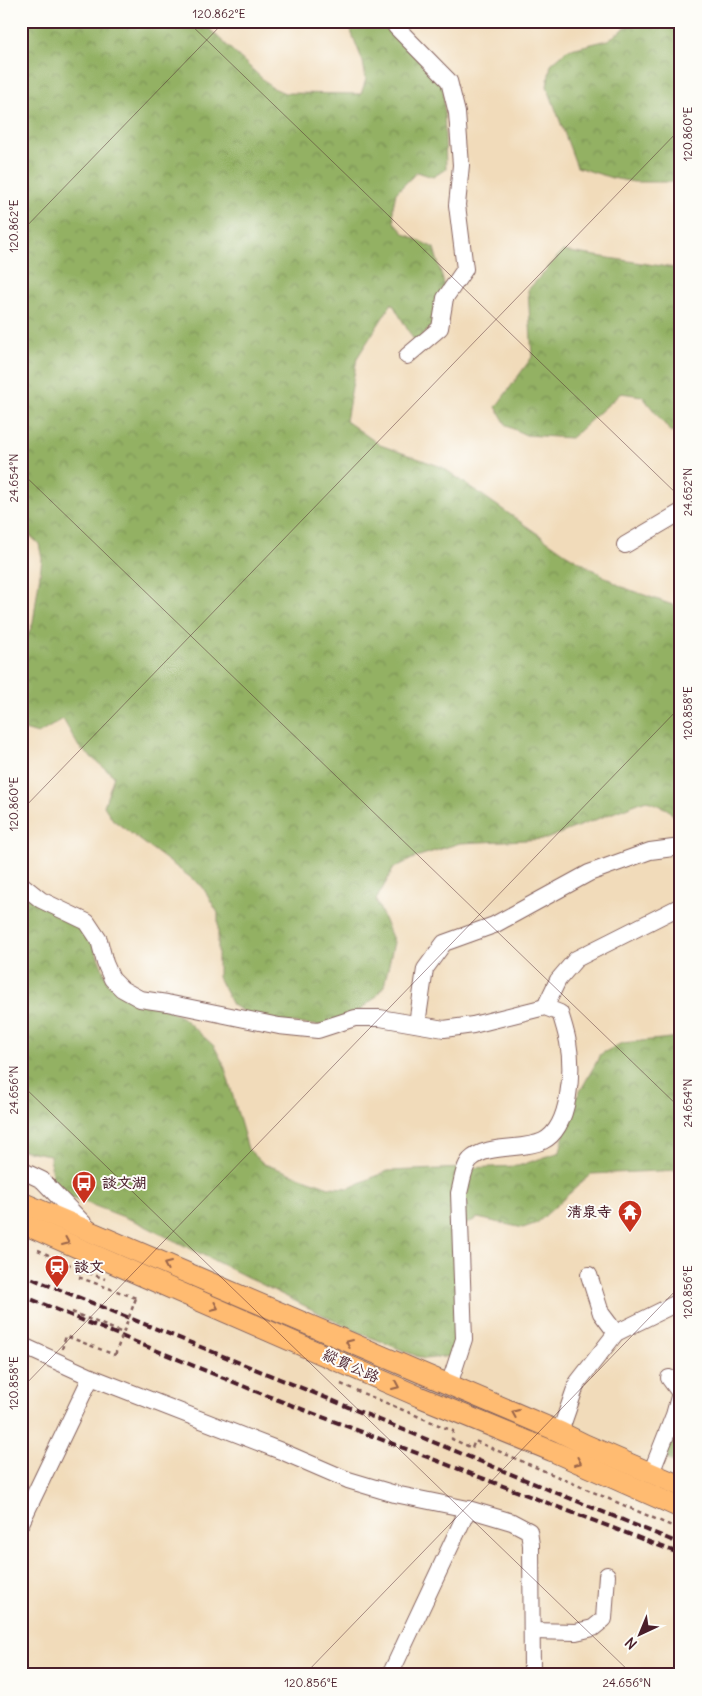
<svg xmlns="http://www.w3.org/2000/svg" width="702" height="1696" viewBox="0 0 702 1696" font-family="Delius,'LXGW WenKai TC',sans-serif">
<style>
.forest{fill:url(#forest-crowns);stroke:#6e6848}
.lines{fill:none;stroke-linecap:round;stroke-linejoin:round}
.minor-casing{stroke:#84615d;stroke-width:18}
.major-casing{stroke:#84615d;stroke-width:22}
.path{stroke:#84615d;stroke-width:2.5;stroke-dasharray:4 4;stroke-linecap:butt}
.minor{stroke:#fff;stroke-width:16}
.major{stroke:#ffbb71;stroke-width:20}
.rail{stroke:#4a1f2b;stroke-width:4;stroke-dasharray:8 4;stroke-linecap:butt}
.path-bridge{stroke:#84615d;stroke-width:2.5;stroke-dasharray:4 4;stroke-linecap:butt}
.oneway{stroke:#9b654a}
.ticks{fill:none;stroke:#4a1f2b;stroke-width:1;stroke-opacity:0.45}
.labels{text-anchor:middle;stroke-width:4;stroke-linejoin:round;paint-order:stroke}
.poi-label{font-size:15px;font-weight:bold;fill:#4a1f2b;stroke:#fdfcf7;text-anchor:start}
.street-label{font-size:15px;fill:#4a1f2b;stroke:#fdfcf7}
.neatline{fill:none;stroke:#4a1f2b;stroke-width:2}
.ticks-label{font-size:12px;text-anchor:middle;fill:#4a1f2b}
</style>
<defs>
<pattern id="forest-crowns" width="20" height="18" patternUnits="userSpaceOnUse" patternTransform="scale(1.25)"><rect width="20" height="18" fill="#93b164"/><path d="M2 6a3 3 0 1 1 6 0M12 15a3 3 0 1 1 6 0" fill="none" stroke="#7a8f53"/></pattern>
</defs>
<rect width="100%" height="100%" fill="#fdfcf7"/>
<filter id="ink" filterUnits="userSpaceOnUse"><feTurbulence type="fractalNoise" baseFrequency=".02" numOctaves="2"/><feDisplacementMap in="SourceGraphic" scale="10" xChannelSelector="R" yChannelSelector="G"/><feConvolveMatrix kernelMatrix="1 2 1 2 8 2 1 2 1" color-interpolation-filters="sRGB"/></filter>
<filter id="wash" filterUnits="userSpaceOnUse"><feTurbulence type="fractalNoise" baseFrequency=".0096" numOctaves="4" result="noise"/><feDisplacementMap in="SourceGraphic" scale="20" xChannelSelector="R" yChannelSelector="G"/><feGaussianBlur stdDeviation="1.12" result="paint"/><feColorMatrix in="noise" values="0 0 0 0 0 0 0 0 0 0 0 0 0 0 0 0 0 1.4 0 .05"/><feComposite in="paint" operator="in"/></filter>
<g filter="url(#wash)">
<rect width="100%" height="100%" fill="#f1dbba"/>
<g class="forest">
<polygon points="21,21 201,21 271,87 285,93 361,94 366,79 363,62 347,21 397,21 443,72 446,169 433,177 417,172 396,193 393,207 394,222 405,234 434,248 447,295 443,316 415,342 392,303 357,358 346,421 380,445 442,467 565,553 622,587 681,608 681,823 667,809 646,800 546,839 460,843 416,857 394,868 376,900 394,942 384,986 375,998 337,1027 259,1020 232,1005 218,977 218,913 202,886 113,820 104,806 114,776 79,747 63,719 38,734 21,729 21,651 33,623 42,559 39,544 21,527"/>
<polygon points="635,21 681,21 681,182 634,182 612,178 577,167 547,86 551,64 567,50 608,40"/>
<polygon points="563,251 681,269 681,428 671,432 642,396 621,393 571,438 526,435 507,426 496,407 532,357 528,290"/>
<polygon points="21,890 82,916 109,985 164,1007 183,1018 214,1046 224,1065 248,1149 264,1164 329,1187 349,1188 387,1171 518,1166 560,1152 569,1111 601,1054 622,1043 681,1037 681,1170 591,1174 537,1223 523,1228 478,1218 464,1225 459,1327 454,1356 424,1359 353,1330 137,1222 66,1195 53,1186 50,1155 21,1150"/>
<polygon points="677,1429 681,1430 681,1465 664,1458"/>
</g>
</g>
<g filter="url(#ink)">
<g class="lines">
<defs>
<g id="minor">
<polyline points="393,21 396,27 449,81 457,113 461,165 457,205 465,269 445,298 440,328 407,356"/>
<polyline points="625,545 681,512"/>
<path d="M21,884L41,900L87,922L99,940L105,963L112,979L122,989L140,999L167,1003L279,1026L318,1030L355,1018H380L444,1029L473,1025L545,1007L560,1013C563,1022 566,1032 568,1042C573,1069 571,1127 543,1141C522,1151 487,1143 470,1160C463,1168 462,1183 459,1193L464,1339L449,1385"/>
<polyline points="545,1007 558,980 576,959 681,906"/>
<polyline points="417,1024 425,969 444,943 494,925 589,873 650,851 681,847"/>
<polyline points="21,1170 42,1180 90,1230"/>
<polyline points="589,1275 601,1313 616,1333"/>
<polyline points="21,1345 91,1377 281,1451 348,1480 395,1494 468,1509 512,1522 529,1531 531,1545 532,1675"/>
<polyline points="560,1432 577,1383 616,1333 681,1301"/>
<polyline points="651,1473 674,1415 680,1393 669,1378"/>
<polyline points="21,1523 91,1377"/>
<polyline points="532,1631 576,1632 593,1628 604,1619 607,1575"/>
<polyline points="390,1675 468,1509"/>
</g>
<g id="major">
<polyline points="21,1202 560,1432 584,1444 681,1486"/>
<polyline points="21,1223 420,1397 552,1451 681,1508"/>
</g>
</defs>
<use href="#minor" class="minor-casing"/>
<use href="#major" class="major-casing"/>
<g class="path">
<polyline points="38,1250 81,1270 78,1277 136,1298"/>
<polyline points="81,1270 105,1279"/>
<polyline points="72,1312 123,1333"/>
<polyline points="62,1349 66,1336 115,1355"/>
<polyline points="341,1384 453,1431 452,1439 472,1448 475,1441 681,1530"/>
</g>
<use href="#minor" class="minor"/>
<use href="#major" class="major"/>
<g class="rail">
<polyline points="21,1274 319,1395 681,1544"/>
<polyline points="21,1295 265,1395 681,1554"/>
</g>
<polyline class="path-bridge" points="115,1355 136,1298"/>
</g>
<defs><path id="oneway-chevron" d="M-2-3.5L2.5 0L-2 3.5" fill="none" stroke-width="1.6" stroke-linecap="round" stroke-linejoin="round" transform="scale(1.25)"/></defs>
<g class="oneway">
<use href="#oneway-chevron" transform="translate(66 1242) rotate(24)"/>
<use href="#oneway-chevron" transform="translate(167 1265) rotate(-157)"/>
<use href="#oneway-chevron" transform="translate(215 1307) rotate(24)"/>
<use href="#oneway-chevron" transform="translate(349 1343) rotate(-157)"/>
<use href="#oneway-chevron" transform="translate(396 1386) rotate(24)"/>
<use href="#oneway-chevron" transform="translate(515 1413) rotate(-157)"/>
<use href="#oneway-chevron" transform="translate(578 1462) rotate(24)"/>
</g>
</g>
<path class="ticks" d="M187,21L681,498M21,232L225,21M21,472L681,1109M21,811L681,128M21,1084L633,1675M21,1389L681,706M304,1675L681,1285"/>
<defs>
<symbol id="bus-pin" viewBox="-11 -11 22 30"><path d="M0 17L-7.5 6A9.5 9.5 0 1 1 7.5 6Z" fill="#c8321e" stroke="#fdfcf7"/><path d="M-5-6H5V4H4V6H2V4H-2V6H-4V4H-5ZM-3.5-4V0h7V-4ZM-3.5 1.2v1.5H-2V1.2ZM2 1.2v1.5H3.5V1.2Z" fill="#fff"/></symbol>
<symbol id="temple-pin" viewBox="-11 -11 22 30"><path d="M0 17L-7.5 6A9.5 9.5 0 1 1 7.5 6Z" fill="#c8321e" stroke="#fdfcf7"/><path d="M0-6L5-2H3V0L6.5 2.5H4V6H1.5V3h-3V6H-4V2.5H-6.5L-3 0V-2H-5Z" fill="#fff"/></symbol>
<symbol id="station-pin" viewBox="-11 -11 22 30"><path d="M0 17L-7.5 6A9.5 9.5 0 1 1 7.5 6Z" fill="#c8321e" stroke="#fdfcf7"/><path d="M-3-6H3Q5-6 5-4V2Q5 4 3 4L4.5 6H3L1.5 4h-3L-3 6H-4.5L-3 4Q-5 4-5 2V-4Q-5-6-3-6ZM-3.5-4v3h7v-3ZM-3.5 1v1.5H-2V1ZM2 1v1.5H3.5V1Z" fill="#fff"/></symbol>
</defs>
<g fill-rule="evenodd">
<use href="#bus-pin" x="70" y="1169" width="28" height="38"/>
<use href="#temple-pin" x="616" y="1198" width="28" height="38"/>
<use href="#station-pin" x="43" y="1253" width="28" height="38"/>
</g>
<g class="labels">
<g class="poi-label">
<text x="102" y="1188">談文湖</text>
<text x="612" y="1217" text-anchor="end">清泉寺</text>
<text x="74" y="1272">談文</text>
</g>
<g class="street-label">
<text transform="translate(351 1366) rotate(24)" y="5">縱貫公路</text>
</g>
</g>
<rect width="702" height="1696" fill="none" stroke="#fdfcf7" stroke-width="55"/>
<g transform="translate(640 1634) rotate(224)" stroke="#fdfcf7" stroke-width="4" paint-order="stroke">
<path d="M0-4L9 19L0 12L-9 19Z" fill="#4a1f2b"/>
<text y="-8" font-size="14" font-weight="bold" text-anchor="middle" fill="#4a1f2b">N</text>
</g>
<rect x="28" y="28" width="646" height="1640" class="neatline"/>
<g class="ticks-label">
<text x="219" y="18">120.862°E</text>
<text transform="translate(688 134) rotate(-90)" y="4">120.860°E</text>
<text transform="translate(14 226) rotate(-90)" y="4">120.862°E</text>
<text transform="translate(14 478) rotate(-90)" y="4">24.654°N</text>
<text transform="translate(688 492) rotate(-90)" y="4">24.652°N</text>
<text transform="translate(688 713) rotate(-90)" y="4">120.858°E</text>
<text transform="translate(14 804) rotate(-90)" y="4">120.860°E</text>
<text transform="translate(14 1090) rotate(-90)" y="4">24.656°N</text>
<text transform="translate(688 1103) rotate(-90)" y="4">24.654°N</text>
<text transform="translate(688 1292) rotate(-90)" y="4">120.856°E</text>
<text transform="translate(14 1383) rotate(-90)" y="4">120.858°E</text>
<text x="311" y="1687">120.856°E</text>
<text x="627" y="1687">24.656°N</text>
</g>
</svg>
